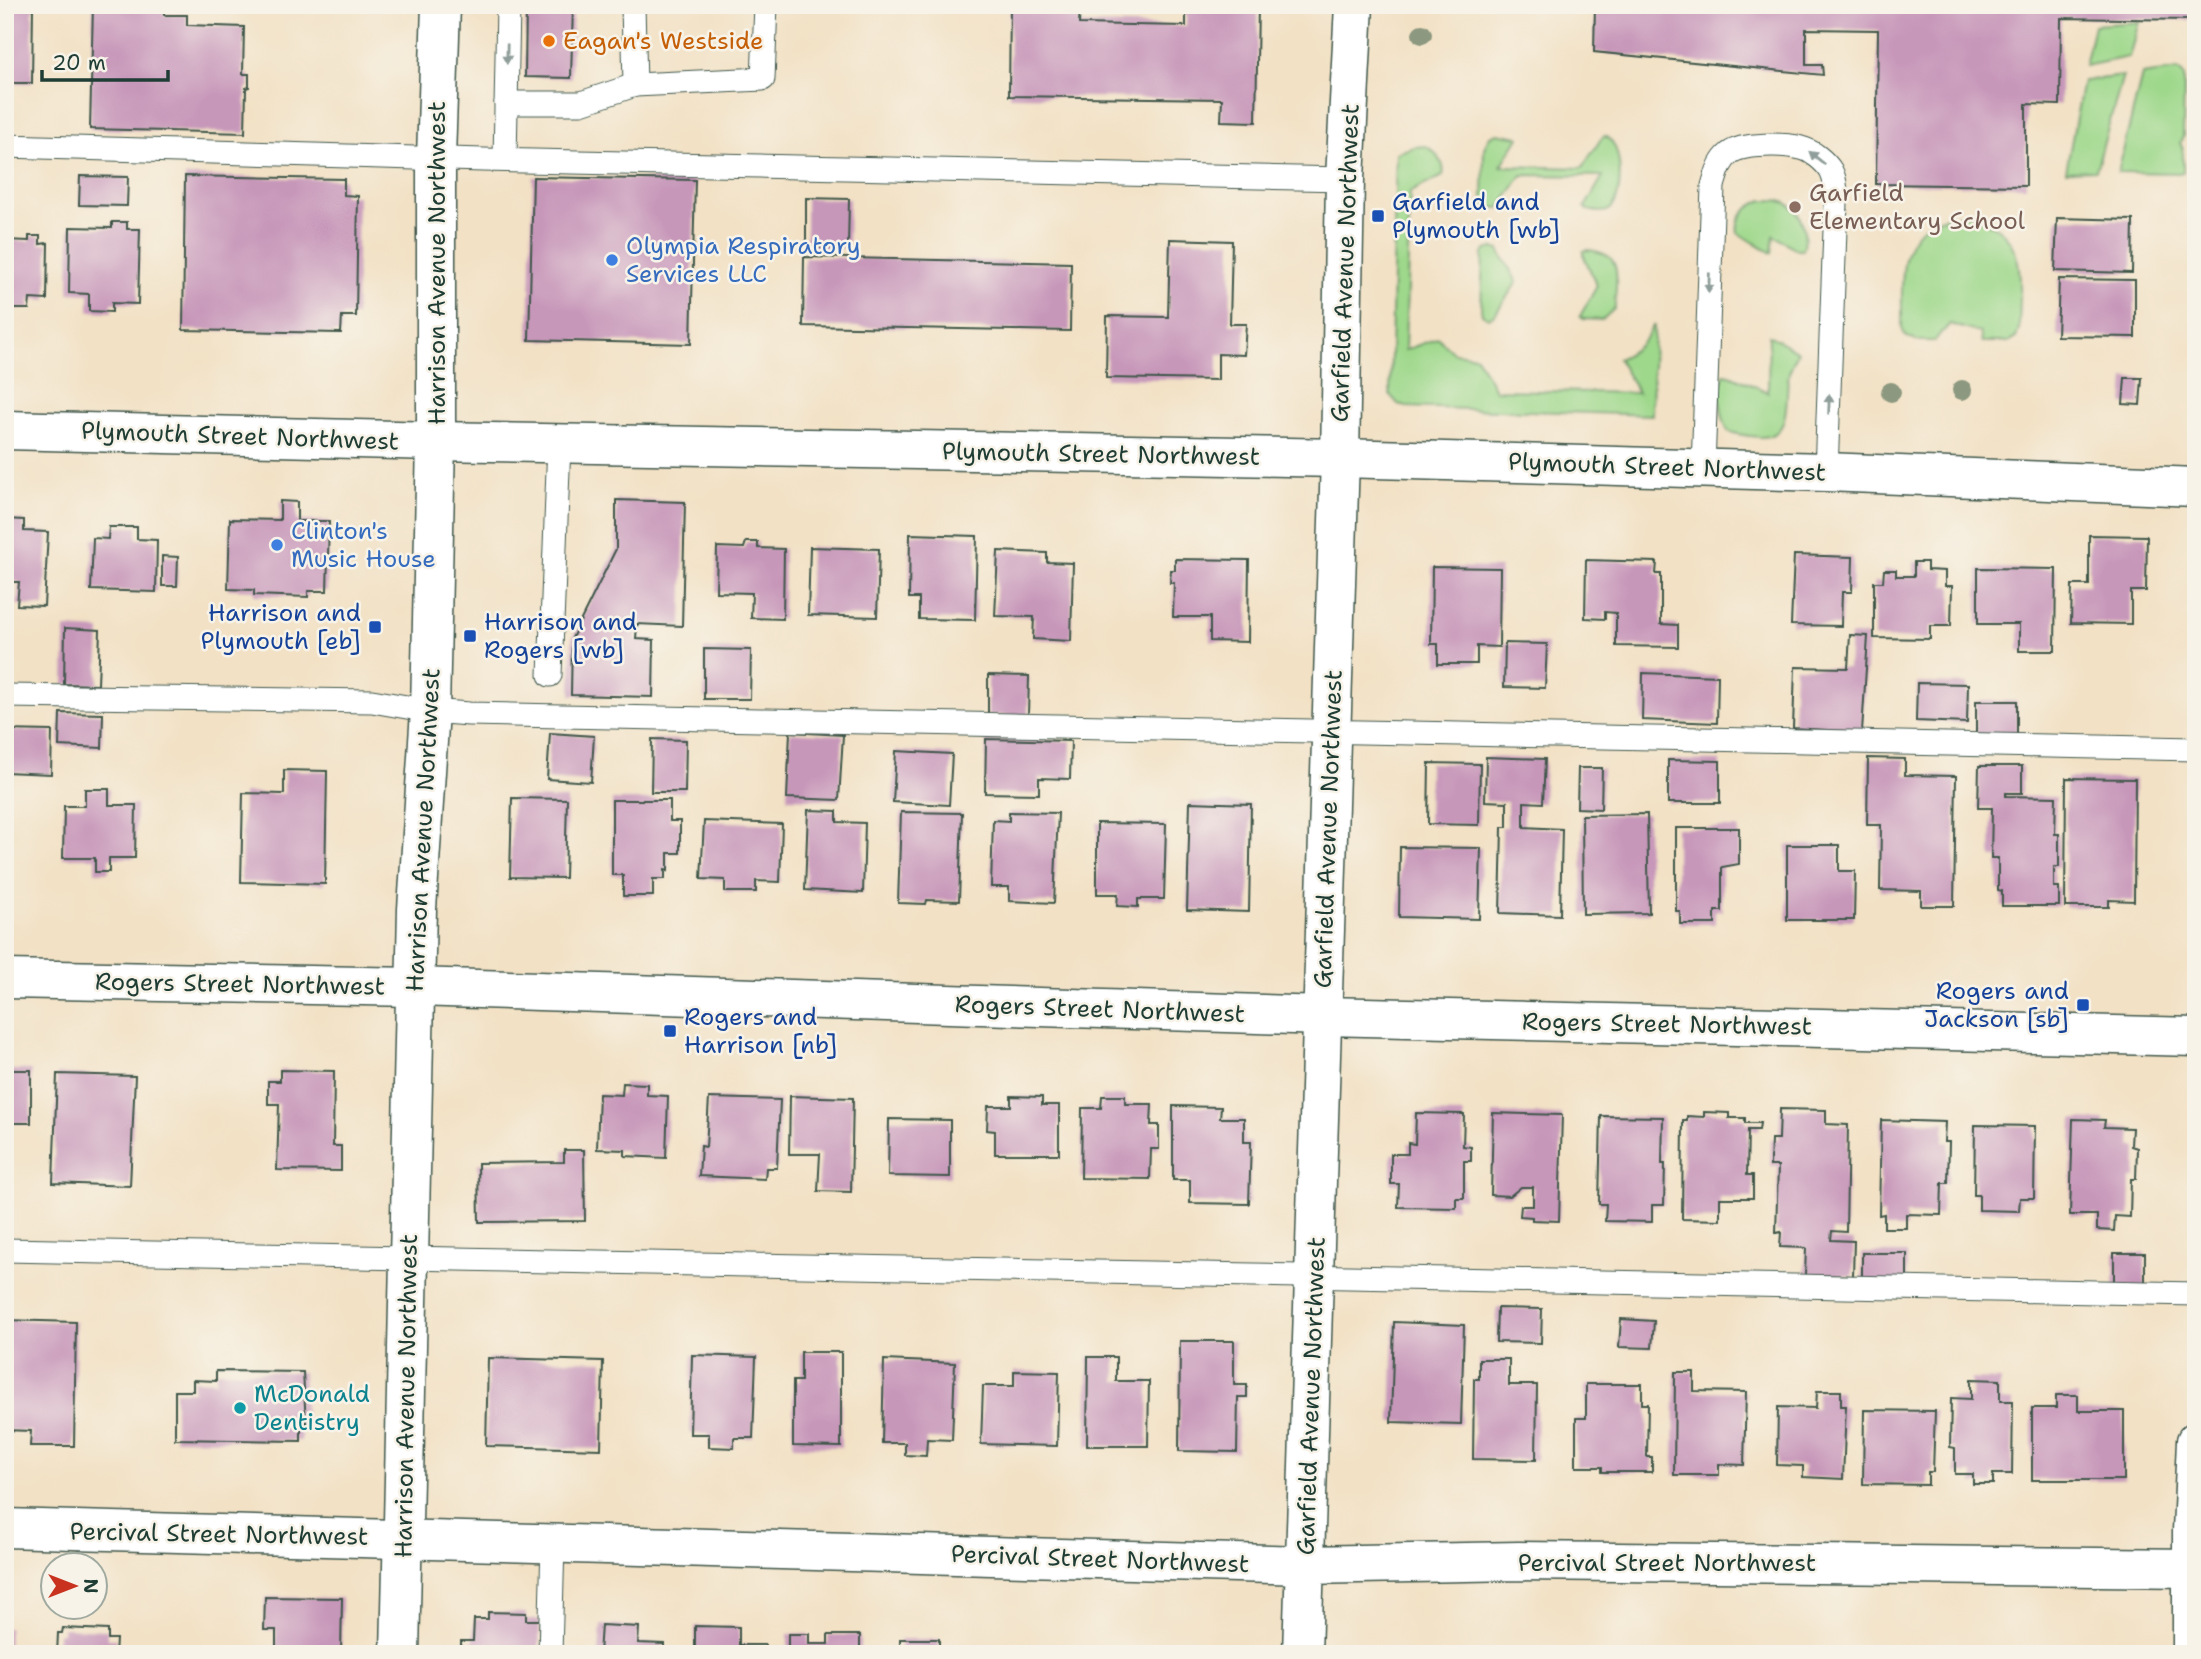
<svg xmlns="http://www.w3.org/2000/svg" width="2201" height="1659" viewBox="0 0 2201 1659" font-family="'Shantell Sans',sans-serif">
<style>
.green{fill:#9ed88b;stroke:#5e8a60;stroke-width:2}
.building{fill:#c797ba}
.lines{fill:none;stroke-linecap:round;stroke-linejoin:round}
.service-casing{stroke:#3f564a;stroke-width:25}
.minor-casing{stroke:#3f564a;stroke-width:41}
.tertiary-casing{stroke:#3f564a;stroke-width:41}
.primary-casing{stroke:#3f564a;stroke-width:41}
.service{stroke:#fff;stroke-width:23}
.minor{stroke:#fff;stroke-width:38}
.tertiary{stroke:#fff;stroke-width:38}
.primary{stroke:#fff;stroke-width:38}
.tree{fill:#8c987f}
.oneway{fill:#8f9e9a}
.food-dot{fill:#e8710a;stroke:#f7f3e8;stroke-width:2.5}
.education-dot{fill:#8d6e63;stroke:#f7f3e8;stroke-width:2.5}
.transit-dot{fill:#1a4fb4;stroke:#f7f3e8;stroke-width:2.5}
.shop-dot{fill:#3f7fe0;stroke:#f7f3e8;stroke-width:2.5}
.culture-dot{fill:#0f9aa8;stroke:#f7f3e8;stroke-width:2.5}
.labels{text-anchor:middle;stroke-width:5;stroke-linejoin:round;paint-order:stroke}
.food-label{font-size:24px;fill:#c56008;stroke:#f7f3e8;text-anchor:start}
.education-label{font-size:24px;fill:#785e54;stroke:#f7f3e8;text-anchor:start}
.transit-label{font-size:24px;fill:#164399;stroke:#f7f3e8;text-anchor:start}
.shop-label{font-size:24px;fill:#366cbe;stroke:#f7f3e8;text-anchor:start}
.street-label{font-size:24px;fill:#1f3d34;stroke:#f7f3e8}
.culture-label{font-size:24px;fill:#0d838f;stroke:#f7f3e8;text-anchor:start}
</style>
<rect width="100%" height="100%" fill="#f7f3e8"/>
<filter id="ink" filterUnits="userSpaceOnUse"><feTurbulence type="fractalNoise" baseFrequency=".0143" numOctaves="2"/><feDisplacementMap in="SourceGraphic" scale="14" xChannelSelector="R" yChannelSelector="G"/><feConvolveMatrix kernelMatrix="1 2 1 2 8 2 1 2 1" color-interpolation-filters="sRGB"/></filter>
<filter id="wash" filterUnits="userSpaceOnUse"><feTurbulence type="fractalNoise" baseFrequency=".00686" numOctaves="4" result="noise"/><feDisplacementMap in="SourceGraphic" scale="28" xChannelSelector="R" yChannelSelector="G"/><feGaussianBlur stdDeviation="1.57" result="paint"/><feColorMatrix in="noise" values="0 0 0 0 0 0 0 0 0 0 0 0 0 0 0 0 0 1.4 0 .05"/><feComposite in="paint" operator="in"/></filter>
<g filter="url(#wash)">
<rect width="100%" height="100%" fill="#f2e1c5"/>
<g class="green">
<polygon points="2139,22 2129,57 2085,66 2094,25"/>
<polygon points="2178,70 2184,76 2183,137 2180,143 2183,149 2183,173 2118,172 2142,75"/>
<polygon points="2123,76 2096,170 2066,171 2083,81"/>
<path d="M1497,133L1519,137L1501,166L1582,168L1601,139L1605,136C1624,143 1624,202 1609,210C1603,214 1594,211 1588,210L1585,207L1603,176L1522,175L1500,208L1487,207L1483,202L1484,148L1490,136Z"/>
<path d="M1426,146C1436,152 1446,163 1443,176L1410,192L1405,350L1438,338L1454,353L1476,356L1495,390L1638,393L1618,359C1637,350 1645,342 1654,324L1652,415L1406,407L1398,404L1390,395L1396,153L1414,147Z"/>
<path d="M1763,200C1769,200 1776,200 1781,201C1801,206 1808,232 1803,250H1798L1774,236L1772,253L1738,233C1735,216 1749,206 1763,200Z"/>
<path d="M1966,215C2030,230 2020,276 2019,329L2016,338L2008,342H1982L1980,333L1950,324L1934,341H1917L1905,336L1902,328C1903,295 1895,244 1928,224C1939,217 1954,216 1966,215Z"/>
<polygon points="1493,248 1499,250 1517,282 1495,314 1488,318 1482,314 1481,309 1483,254 1486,250"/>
<path d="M1587,250C1626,253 1615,277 1615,308L1602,320L1583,319L1580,316L1597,286L1583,254V251Z"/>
<path d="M1769,335L1798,352C1795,359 1791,366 1789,373C1784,393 1794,438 1761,437C1749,436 1740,436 1728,431C1720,414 1717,392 1724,374L1730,375L1768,392Z"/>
</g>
<g id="blocks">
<g class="building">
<polygon points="5,5 33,5 32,83 7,83"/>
<polygon points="93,5 155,5 155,8 164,8 164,15 187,15 187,25 244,27 243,74 249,74 249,87 246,88 245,133 90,129"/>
<polygon points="526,5 573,5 571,78 525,77"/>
<polygon points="1010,5 1080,5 1079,24 1186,26 1186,5 1258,5 1256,122 1221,121 1222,99 1009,96"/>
<polygon points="1595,5 2190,5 2189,20 2061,18 2060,105 2026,104 2026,186 1876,184 1878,30 1806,29 1806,65 1822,65 1823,75 1594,52"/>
<polygon points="80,176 128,177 127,206 79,205"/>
<polygon points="185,176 344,179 344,195 358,196 356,316 342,316 341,333 183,330"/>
<polygon points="533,177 695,180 691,344 529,340"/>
<polygon points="806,198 849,199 848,248 806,247"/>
<polygon points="2057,218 2133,220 2132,273 2055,271"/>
<polygon points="112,222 127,222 127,229 140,229 138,304 112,303 112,312 89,311 89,294 69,293 70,227 112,228"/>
<polygon points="29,236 40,236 40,244 48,243 47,300 30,299 29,309 5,309 5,240 29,241"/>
<polygon points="1170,239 1232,241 1230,324 1246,324 1244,355 1218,354 1218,380 1106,378 1107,316 1168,317"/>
<polygon points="804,257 1071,263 1070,331 803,326"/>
<polygon points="2059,279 2135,280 2135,337 2057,336"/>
<polygon points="2125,378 2142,378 2140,405 2123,404"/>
<polygon points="616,500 685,502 682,626 637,624 636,639 654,640 653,697 571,695 572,638 616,549"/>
<polygon points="280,501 297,502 297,521 329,521 327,591 308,591 308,597 254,595 254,590 228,589 230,519 280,520"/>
<polygon points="5,519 24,520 24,531 48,532 44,606 17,605 19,582 5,582"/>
<polygon points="109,527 137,527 137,539 157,540 156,592 91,590 93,538 108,539"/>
<polygon points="910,534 977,536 975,620 919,619 919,598 909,598"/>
<polygon points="2089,535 2147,536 2146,591 2131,591 2131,624 2071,623 2072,585 2089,585"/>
<polygon points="746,542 758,542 758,548 784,549 783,619 751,618 752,593 716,592 717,547 744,548"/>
<polygon points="810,547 879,549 877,617 808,615"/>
<polygon points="998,551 1047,553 1047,562 1073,563 1071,641 1033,639 1034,617 995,616"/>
<polygon points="1794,555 1853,557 1852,592 1842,592 1841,626 1791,625"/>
<polygon points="162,556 178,557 177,586 162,586"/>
<polygon points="1175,559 1249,560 1248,642 1210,641 1210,617 1173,617 1174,583 1170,583 1171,570 1175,570"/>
<polygon points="1586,560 1657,562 1656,574 1661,574 1661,624 1678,625 1678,647 1616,646 1616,613 1605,612 1605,619 1585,618"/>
<polygon points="1914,562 1927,562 1927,570 1945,571 1945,586 1952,586 1951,626 1930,626 1930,639 1874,638 1874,582 1883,582 1884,570 1896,570 1896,576 1914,576"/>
<polygon points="1432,567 1500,568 1499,647 1477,646 1477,664 1438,664 1438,644 1431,644"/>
<polygon points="1978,568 2056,569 2055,651 2019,651 2019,624 1978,624"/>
<polygon points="65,628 100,630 98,685 64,684"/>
<polygon points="1850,635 1868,636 1862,732 1793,728 1795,667 1848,668"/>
<polygon points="1505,643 1547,644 1545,688 1504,687"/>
<polygon points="704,649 751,650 750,699 704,699"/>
<polygon points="1643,673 1718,676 1717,723 1642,720"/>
<polygon points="988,675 1029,676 1028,716 988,715"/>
<polygon points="1917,683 1968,684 1967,723 1916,721"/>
<rect x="1976" y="701" width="41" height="34"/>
<polygon points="60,713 103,714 102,748 59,746"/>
<polygon points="5,730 52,731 51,774 5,772"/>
<polygon points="790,732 843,735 839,800 787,798"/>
<polygon points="550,733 594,736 591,782 547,779"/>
<polygon points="652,739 686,740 685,792 651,792"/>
<polygon points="986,739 1071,741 1070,779 1039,778 1039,794 985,793"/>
<polygon points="896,751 952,754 949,805 893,802"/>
<polygon points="1486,757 1545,759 1543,803 1524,802 1524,827 1562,829 1560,915 1500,913 1502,827 1507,827 1507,802 1485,801"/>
<polygon points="1868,758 1905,759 1905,775 1956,776 1954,906 1921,906 1921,891 1880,890 1881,825 1867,825"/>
<polygon points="1668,760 1720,761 1720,803 1668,803"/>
<polygon points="1429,763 1480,764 1479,825 1428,824"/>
<polygon points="1979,766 2022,766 2022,793 2006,793 2006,796 2056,797 2055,834 2059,834 2059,867 2054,867 2054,887 2059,887 2059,906 2002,906 2002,891 1998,890 1998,858 1991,858 1992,808 1978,808"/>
<polygon points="1578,768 1602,768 1601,809 1577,808"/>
<polygon points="284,770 327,771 325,884 241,882 243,793 284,794"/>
<polygon points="2066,778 2135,779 2134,901 2109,900 2109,907 2065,907"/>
<polygon points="85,789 109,789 109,805 136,805 135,858 109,858 109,872 95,872 95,858 63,858 64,806 85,806"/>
<polygon points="512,798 567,799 565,878 510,877"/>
<polygon points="612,800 670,800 670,821 680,821 680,853 668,853 668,871 665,870 665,879 653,879 653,896 623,896 623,875 612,875"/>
<polygon points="1190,802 1251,804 1249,912 1187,910"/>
<polygon points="808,810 837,811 837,822 865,823 863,893 805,890"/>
<polygon points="901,812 962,813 959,901 927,900 926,904 898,903"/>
<polygon points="1009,812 1058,813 1054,903 1009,901 1009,887 991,887 993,820 1009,821"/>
<polygon points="1647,814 1649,913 1583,914 1582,815"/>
<polygon points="704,821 782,824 780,882 756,881 756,892 725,892 725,880 701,879"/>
<polygon points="1097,823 1166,824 1164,899 1138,899 1138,907 1117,906 1118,894 1097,894"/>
<polygon points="1676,828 1739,828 1739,864 1722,867 1722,911 1715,911 1715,924 1680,924 1680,911 1676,911"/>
<polygon points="1787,845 1839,845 1839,871 1855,871 1854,920 1787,920"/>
<polygon points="1400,847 1481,848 1479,919 1399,917"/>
<rect x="5" y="1070" width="26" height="53"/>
<polygon points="280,1070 334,1071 333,1146 341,1146 341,1171 277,1170 279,1104 268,1104 268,1081 280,1081"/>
<polygon points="57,1074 135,1076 130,1186 53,1183"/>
<polygon points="623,1083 647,1084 647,1095 668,1096 666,1158 625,1156 625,1150 597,1149 599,1094 622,1095"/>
<polygon points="790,1096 853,1098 851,1192 818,1191 820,1154 789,1154"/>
<polygon points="1011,1096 1042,1097 1042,1105 1059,1105 1059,1154 995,1154 995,1131 987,1130 988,1106 1011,1106"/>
<polygon points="1102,1096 1125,1096 1125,1104 1152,1104 1151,1125 1159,1125 1159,1149 1151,1149 1150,1179 1081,1178 1082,1108 1101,1108"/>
<polygon points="709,1098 780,1100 777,1168 766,1168 765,1179 699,1176 701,1146 706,1147"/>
<polygon points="1173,1106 1221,1107 1220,1118 1244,1118 1244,1142 1251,1142 1249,1204 1190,1203 1190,1180 1173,1180"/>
<polygon points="1780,1109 1826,1110 1826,1124 1848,1125 1846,1232 1832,1231 1831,1240 1854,1241 1853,1276 1805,1275 1806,1248 1780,1247 1781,1232 1776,1233 1778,1166 1770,1166 1771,1139 1779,1139"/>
<polygon points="1704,1112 1729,1113 1729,1118 1745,1118 1745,1123 1760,1123 1759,1130 1748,1130 1747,1175 1753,1175 1753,1198 1720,1198 1720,1220 1682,1219 1683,1121 1687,1121 1687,1116 1704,1117"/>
<polygon points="1416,1113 1464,1114 1463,1146 1471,1147 1471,1161 1464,1161 1464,1198 1456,1198 1456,1208 1398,1207 1399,1184 1391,1184 1391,1154 1408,1154 1408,1143 1415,1144"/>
<polygon points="1493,1113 1562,1115 1559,1221 1532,1220 1532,1217 1520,1216 1521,1206 1533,1206 1533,1187 1521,1187 1510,1196 1491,1195"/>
<polygon points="1601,1116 1663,1117 1662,1164 1665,1164 1664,1205 1652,1205 1652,1222 1605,1221 1606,1204 1599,1204"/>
<polygon points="889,1119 950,1120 950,1177 888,1176"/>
<polygon points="2073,1119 2105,1120 2104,1127 2132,1128 2131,1146 2137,1148 2136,1179 2131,1179 2130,1217 2115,1216 2114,1231 2097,1230 2097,1215 2070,1215"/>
<polygon points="1881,1120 1945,1122 1944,1142 1949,1142 1948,1183 1942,1183 1941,1215 1906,1214 1906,1228 1884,1228 1884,1214 1879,1215"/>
<polygon points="1975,1125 2035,1126 2034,1198 2020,1198 2019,1211 1979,1210 1979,1195 1974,1195"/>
<polygon points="564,1150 584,1150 585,1221 479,1222 478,1163 564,1162"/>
<rect x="1862" y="1253" width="45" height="30"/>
<rect x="2114" y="1253" width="31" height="35"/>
<polygon points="1497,1308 1542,1309 1541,1343 1496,1342"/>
<polygon points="1621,1319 1654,1321 1652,1348 1619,1347"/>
<polygon points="5,1320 76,1322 74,1446 30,1446 31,1431 5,1430"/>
<polygon points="1394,1322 1464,1325 1461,1424 1391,1422"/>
<polygon points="1180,1341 1234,1341 1234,1385 1247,1385 1247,1397 1238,1397 1237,1452 1179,1451"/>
<polygon points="801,1352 841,1352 841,1447 793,1446 793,1381 801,1381"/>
<polygon points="692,1355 756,1357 753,1438 734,1438 734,1448 709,1447 709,1434 690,1434"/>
<polygon points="1088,1357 1116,1357 1116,1381 1149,1381 1148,1446 1087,1446"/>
<polygon points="488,1358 603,1361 601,1449 486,1446"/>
<polygon points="1479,1359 1509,1359 1509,1385 1537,1385 1536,1460 1473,1459 1474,1379 1479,1379"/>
<polygon points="884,1360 955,1363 952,1440 927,1439 926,1456 905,1455 905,1443 882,1443"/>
<polygon points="216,1371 303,1372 306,1423 301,1423 301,1441 175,1439 175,1391 193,1391 193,1380 216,1381"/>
<polygon points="1014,1371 1059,1372 1057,1446 981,1444 983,1386 1014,1386"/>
<polygon points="1675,1372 1694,1372 1694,1391 1746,1392 1744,1465 1719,1464 1719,1475 1674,1475"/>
<polygon points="1971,1379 2000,1380 2000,1401 2013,1401 2012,1474 1993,1474 1993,1484 1973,1484 1973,1474 1955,1474 1955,1448 1950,1447 1951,1398 1971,1399"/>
<polygon points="1586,1384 1642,1384 1642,1404 1648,1404 1647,1457 1652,1457 1652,1472 1602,1472 1602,1467 1576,1467 1576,1418 1586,1418"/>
<polygon points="1817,1391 1841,1391 1841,1406 1846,1406 1843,1479 1803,1477 1803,1466 1777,1465 1778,1407 1816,1408"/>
<polygon points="2056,1395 2078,1395 2078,1411 2124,1411 2124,1480 2032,1480 2032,1408 2056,1408"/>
<polygon points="1864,1410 1935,1411 1933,1472 1928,1472 1928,1485 1863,1484"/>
<polygon points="265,1597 342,1598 341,1654 276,1654 276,1630 264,1630"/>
<polygon points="488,1612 526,1613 526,1620 540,1620 539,1654 461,1654 461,1641 473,1641 474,1619 488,1619"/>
<polygon points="601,1625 639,1627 638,1643 664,1644 664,1654 599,1654"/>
<polygon points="695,1626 739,1627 739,1645 765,1645 765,1654 695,1654"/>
<polygon points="5,1628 9,1628 8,1654 5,1654"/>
<polygon points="63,1628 108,1630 108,1639 116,1639 115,1654 57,1654 58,1633 62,1633"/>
<polygon points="788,1634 809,1634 809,1644 828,1644 828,1635 860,1635 860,1654 788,1654"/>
<polygon points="900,1639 939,1639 939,1654 889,1654 889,1649 900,1649"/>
<polygon points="1032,1648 1107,1650 1106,1654 1032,1654"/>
</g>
</g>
</g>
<g filter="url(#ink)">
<use href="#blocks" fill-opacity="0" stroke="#3f564a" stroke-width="2"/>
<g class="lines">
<defs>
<g id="service">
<polyline points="633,5 635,85 763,79 766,5"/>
<polyline points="506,103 581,103 635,85"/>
<polyline points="5,146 483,160 1345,179"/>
<polyline points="505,160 508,5"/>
<path d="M1703,468L1713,186C1717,173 1719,162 1730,153C1743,143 1785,144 1801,148C1811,150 1825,161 1831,171C1836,180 1836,192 1836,203L1826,472"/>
<polyline points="550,675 559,444"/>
<polyline points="5,696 372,701 430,711 469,714 2196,749"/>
<polyline points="5,1250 2196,1294"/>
<polyline points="550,1654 553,1543"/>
</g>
<g id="minor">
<polyline points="5,430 436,441 1340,458 1826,472 2196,487"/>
<polyline points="5,979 415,987"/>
<polyline points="5,1528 1305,1565 1519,1561 2196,1568"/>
<polyline points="1302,1654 1340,458 1345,179 1354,5"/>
<polyline points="2192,1654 2192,1531 2196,1441"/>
</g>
<polyline id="tertiary" points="415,987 1323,1016 2196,1037"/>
<polyline id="primary" points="400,1654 417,909 430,711 436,441 436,158 441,5"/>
</defs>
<use href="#service" class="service-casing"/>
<use href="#minor" class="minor-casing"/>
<use href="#tertiary" class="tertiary-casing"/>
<use href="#primary" class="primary-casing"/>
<use href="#service" class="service"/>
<use href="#minor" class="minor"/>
<use href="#tertiary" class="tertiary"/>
<use href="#primary" class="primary"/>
</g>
<g class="tree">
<circle cx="1422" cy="34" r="10"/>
<circle cx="1962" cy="390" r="10"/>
<circle cx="1891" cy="392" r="10"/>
</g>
<defs><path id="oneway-solid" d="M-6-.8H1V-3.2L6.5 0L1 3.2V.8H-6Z" transform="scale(1.75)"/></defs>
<g class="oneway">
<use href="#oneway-solid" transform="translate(507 54) rotate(91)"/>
<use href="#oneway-solid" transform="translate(1817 158) rotate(-141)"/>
<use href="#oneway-solid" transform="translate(1709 283) rotate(92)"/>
<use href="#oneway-solid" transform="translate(1829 404) rotate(-88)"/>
</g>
</g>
<circle class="food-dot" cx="549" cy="41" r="7"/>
<circle class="education-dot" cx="1795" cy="207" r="7"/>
<g class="transit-dot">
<rect x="1371" y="209" width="14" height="14" rx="3.5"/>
<rect x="368" y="620" width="14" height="14" rx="3.5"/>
<rect x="463" y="629" width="14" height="14" rx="3.5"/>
<rect x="2076" y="998" width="14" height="14" rx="3.5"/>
<rect x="663" y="1024" width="14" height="14" rx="3.5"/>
</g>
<g class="shop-dot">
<circle cx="612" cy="260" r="7"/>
<circle cx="277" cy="545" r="7"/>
</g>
<circle class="culture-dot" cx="240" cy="1408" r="7"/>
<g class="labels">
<g class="food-label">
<text x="563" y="49">Eagan's Westside</text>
</g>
<g class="education-label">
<text x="1809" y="201">Garfield<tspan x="1809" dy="28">Elementary School</tspan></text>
</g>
<g class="transit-label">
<text x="1392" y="210">Garfield and<tspan x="1392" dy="28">Plymouth [wb]</tspan></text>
<text x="361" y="621" text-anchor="end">Harrison and<tspan x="361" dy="28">Plymouth [eb]</tspan></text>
<text x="484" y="630">Harrison and<tspan x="484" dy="28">Rogers [wb]</tspan></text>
<text x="2069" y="999" text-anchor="end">Rogers and<tspan x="2069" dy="28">Jackson [sb]</tspan></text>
<text x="684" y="1025">Rogers and<tspan x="684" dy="28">Harrison [nb]</tspan></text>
</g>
<g class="shop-label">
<text x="626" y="254">Olympia Respiratory<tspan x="626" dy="28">Services LLC</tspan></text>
<text x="291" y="539">Clinton's<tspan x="291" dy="28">Music House</tspan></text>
</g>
<g class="street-label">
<text transform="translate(437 263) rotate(-90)" y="8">Harrison Avenue Northwest</text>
<text transform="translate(1345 263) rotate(-88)" y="8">Garfield Avenue Northwest</text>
<text transform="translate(240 436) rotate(2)" y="8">Plymouth Street Northwest</text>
<text transform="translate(1101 454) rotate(1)" y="8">Plymouth Street Northwest</text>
<text transform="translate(1667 467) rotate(2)" y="8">Plymouth Street Northwest</text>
<text transform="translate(1328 829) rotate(-88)" y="8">Garfield Avenue Northwest</text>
<text transform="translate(423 830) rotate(-87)" y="8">Harrison Avenue Northwest</text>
<text transform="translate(240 984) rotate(1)" y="8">Rogers Street Northwest</text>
<text transform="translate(1100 1009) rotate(2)" y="8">Rogers Street Northwest</text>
<text transform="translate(1667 1024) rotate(1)" y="8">Rogers Street Northwest</text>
<text transform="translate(406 1396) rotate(-89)" y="8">Harrison Avenue Northwest</text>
<text transform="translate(1311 1396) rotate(-88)" y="8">Garfield Avenue Northwest</text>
<text transform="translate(219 1534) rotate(1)" y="8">Percival Street Northwest</text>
<text transform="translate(1100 1559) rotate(2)" y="8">Percival Street Northwest</text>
<text x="1667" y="1571">Percival Street Northwest</text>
</g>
<g class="culture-label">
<text x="254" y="1402">McDonald<tspan x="254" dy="28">Dentistry</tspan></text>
</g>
</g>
<rect width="2201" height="1659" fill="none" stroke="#f7f3e8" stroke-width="28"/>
<g transform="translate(74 1586) rotate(90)"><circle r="33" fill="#f7f3e8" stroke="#a1aaa0" stroke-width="2"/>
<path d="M0-5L12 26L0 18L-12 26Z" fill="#c8321e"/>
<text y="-10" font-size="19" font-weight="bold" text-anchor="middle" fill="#1f3d34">N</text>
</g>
<path d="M42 70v10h126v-10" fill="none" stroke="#1f3d34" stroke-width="3.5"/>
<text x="52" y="70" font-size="21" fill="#1f3d34" stroke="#f7f3e8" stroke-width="5" paint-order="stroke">20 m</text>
</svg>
